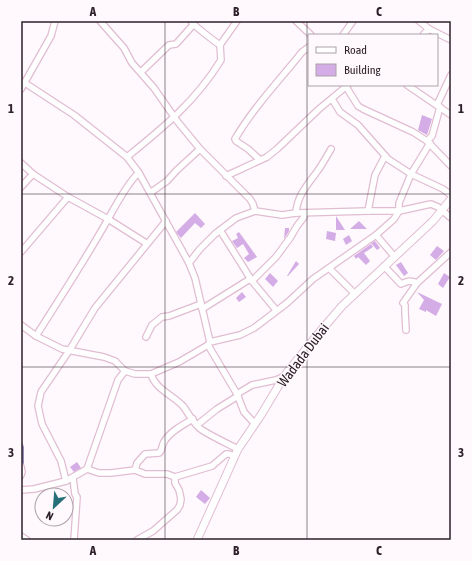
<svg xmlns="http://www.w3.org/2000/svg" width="472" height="561" viewBox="0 0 472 561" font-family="'Asap Condensed',sans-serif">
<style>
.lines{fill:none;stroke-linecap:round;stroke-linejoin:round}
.stream{stroke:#968fbe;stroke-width:2}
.building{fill:#d4ade6}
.minor-casing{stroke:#e1bdd2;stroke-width:8}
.tertiary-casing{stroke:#e1bdd2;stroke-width:9}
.minor{stroke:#fff;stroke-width:5.5}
.tertiary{stroke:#fff;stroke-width:7}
.grid{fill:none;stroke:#2e2129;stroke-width:1;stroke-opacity:0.55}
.labels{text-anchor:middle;stroke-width:3;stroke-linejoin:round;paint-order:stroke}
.street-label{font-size:14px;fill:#2e2129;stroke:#fff8fc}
.neatline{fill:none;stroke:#2e2129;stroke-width:1.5}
.grid-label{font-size:13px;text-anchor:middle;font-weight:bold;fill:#2e2129}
</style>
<rect width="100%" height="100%" fill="#fff8fc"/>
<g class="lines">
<g class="stream">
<polyline points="21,442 23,447 23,468"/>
<polyline points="21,480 23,477 23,474"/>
</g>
</g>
<g class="building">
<polygon points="422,115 432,119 427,135 418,130"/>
<polygon points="195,213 205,224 201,228 195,223 181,238 176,232"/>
<polygon points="336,216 345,230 336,230"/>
<polygon points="359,221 367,229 350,229"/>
<polygon points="285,228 289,228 289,231 284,239"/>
<polygon points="327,231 336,233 335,241 326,239"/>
<polygon points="239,232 257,257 248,262 244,258 249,254 243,244 237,248 232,241 238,238 236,234"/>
<polygon points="349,235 352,241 346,245 343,239"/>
<polygon points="375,241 380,248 377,250 371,243"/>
<polygon points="371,244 373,247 364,253 370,261 366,265 358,257 356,259 354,256"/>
<polygon points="437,246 444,251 436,260 430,255"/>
<polygon points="296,261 299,264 288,276 287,276"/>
<polygon points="401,262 408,273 404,276 396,265"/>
<polygon points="270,273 278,281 273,287 265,279"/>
<polygon points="444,273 450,277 443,288 438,284"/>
<polygon points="242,292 246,297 239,302 236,298"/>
<polygon points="417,292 442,304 436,316 426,310 426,312 419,309 424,300"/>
<polygon points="77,462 81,468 74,472 70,467"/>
<polygon points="201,490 210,498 205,504 196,497"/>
</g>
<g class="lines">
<defs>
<g id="minor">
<polyline points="100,21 124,48 132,63 154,88 177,121 200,149 250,199 253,204 255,211"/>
<path d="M191,21C193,25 214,41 220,45"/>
<polyline points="296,21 311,35"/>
<polyline points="419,21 429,29 451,40"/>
<polyline points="343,35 353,21"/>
<polyline points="423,35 429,29"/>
<polyline points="141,72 169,45 176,44 193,25"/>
<polyline points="25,83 74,115 127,157 139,173 189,263 195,278 210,342"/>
<polyline points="345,85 358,106 363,109 413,132 427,141 451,166"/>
<polyline points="407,85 451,115"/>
<polyline points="21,89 51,36 55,21"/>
<polyline points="332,99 340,112 358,125 388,159 411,174 443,189 451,195"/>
<polyline points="437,105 451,75"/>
<polyline points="427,141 432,136 440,107"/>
<path d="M127,157C164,127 196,101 221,60L220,45L237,21"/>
<path d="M260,160L248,149L236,141L235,139C253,108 279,81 302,52L309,47"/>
<polyline points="21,163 33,174 68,197 108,219 146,243"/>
<polyline points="226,176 267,157 277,149 319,109 348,85"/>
<polyline points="21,187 33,174"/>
<polyline points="150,193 167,181 177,170 200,149"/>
<polyline points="368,211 375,175 385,156"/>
<path d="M296,213C297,195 309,183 319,169C323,163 327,156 331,149"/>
<polyline points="220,230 252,281 276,310"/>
<polyline points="376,235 394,256"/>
<polyline points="21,252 68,197"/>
<polyline points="189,263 200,249 215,234 236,218 255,211 282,215 296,213 368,211 399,211 431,204 438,207 451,218"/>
<path d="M384,266L401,284C407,281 411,280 417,283"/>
<polyline points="329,268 355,294"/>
<polyline points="252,281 276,257 290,238 297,226 304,217 305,213"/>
<polyline points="202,309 250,279"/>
<polyline points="21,325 36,336 62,349 104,357 115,361 125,371 135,374 151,374 179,362 208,345 210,342 240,335 254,328 287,303 313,279 376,235 394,219 399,211 399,203 411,174 430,143"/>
<polyline points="406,330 405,312 405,305 403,303 417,283 451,252"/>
<path d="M36,336C60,298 85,260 107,221C113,210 130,179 139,173"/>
<polyline points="146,337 152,325 162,317 169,316 201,304"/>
<polyline points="208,345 237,394 244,412 254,423"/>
<path d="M151,374C155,389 173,395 183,406C189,414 194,425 202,430C213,437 226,443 238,449"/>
<polyline points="237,394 252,385 276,380 285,376"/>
<polyline points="197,425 217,409 238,396"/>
<polyline points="21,467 22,472 21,475"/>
<polyline points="87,469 118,380 125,371"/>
<path d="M135,470L137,463L145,454L159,453C163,450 161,446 164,442C169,432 184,424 193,419"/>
<polyline points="73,478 75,494 77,497 74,540"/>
<polyline points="66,481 61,461 42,424 38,406 41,392 69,351 95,308 166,221"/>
<polyline points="21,490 34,489 66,481 87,469 99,473 111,473 135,470 145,474 167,474 175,477 212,466 226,454 229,454 235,456"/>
<polyline points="21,536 27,540"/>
<polyline points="137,540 153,531 177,510 180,505 181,499 179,490 175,483 175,477"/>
</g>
<polyline id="tertiary" points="197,540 238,449 261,415 285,375 318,334 342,306 433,221 451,199"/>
</defs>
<use href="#minor" class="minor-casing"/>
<use href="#tertiary" class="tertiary-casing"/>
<use href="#minor" class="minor"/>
<use href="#tertiary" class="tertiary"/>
</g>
<path class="grid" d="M165,21V540M307,21V540M21,194H451M21,367H451"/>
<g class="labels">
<g class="street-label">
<text transform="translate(303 355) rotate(-53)" y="5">Wadada Dubai</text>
</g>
</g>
<rect width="472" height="561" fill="none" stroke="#fff8fc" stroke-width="44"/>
<rect x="308" y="34" width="130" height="52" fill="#fff8fc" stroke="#aba2a8"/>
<rect x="316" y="47" width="20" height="6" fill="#ffffff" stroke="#aba2a8"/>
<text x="344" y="54" font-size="12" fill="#2e2129">Road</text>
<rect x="316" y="64" width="20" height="12" fill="#d4ade6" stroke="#aba2a8"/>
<text x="344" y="74" font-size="12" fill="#2e2129">Building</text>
<g transform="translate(54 507) rotate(206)"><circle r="19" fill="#fff8fc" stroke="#aba2a8"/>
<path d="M0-3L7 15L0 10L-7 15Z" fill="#256f77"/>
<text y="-6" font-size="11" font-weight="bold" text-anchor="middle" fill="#2e2129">N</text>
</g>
<rect x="22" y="22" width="428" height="517" class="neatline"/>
<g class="grid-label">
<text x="93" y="16">A</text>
<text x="236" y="16">B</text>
<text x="379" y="16">C</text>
<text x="11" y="113">1</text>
<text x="461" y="113">1</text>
<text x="11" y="285">2</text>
<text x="461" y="285">2</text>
<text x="11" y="457">3</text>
<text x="461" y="457">3</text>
<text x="93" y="555">A</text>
<text x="236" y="555">B</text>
<text x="379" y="555">C</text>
</g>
</svg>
